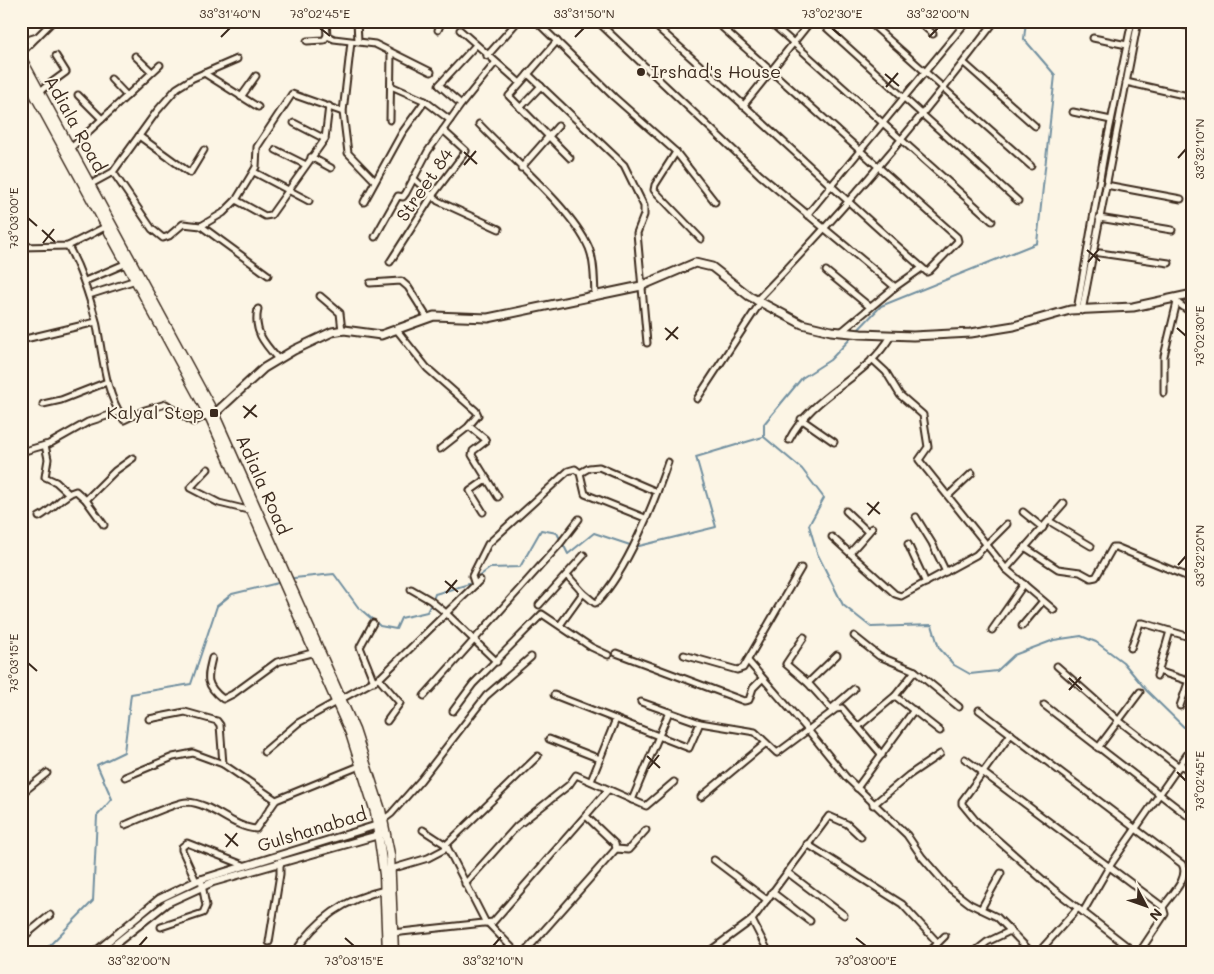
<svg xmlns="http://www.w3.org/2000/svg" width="1214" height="974" viewBox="0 0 1214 974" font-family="Mali,sans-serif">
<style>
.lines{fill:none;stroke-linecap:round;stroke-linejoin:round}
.stream{stroke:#7290a0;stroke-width:2}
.minor-casing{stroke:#3b2a1e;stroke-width:9}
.tertiary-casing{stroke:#3b2a1e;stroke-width:10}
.secondary-casing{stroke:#3b2a1e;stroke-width:11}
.primary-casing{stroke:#3b2a1e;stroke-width:11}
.minor{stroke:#fcf5e5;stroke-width:5}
.tertiary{stroke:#fcf5e5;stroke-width:6}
.secondary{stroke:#fcf5e5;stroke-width:7}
.primary{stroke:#fcf5e5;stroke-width:8}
.ticks{fill:none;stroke:#3b2a1e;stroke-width:2}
.poi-dot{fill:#3b2a1e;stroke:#fcf5e5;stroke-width:2}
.labels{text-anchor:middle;stroke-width:4;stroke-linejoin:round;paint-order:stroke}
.poi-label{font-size:18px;fill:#3b2a1e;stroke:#fcf5e5;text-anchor:start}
.street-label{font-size:18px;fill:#3b2a1e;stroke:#fcf5e5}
.neatline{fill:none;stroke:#3b2a1e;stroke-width:2}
.ticks-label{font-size:12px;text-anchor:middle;fill:#3b2a1e}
</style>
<rect width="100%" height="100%" fill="#fcf5e5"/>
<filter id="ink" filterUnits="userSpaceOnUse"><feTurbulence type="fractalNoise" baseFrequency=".02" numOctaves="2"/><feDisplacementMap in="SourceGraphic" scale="10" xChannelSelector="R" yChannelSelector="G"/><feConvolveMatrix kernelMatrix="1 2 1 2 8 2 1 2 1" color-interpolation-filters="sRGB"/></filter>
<g filter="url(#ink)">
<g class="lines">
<g class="stream">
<polyline points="856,332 881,306 1037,243 1055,75 1024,39 1026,21"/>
<polyline points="853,336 830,360 802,378 764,424 764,437 802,469 824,498 809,525 817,553 843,605 871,627 932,625 939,648 954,665 970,674 997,671 1014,655 1054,640 1081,636 1096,642 1123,662 1147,691 1193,736"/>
<polyline points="563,544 568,554 594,533 630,545"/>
<polyline points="635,547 716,527 696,457 763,437"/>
<polyline points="478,577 490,568 520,567 541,530 557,533 560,539"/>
<polyline points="294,578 334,574 358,607 380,626 396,629 401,618 427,612 430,606"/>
<polyline points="434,597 435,594 469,584"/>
<polyline points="50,953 48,947 93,901 97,816 112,799 97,765 124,752 131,694 191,684 217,606 232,594 278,583"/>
</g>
<defs>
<g id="minor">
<polyline points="127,21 129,23"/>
<polyline points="326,21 327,36"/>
<polyline points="357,21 358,41"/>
<polyline points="536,21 614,97 676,152 715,202"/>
<polyline points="597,21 760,175 895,287"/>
<path d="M650,21C744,103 833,190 927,272L929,271L958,241L957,237L715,21"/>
<polyline points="769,21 992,221"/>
<polyline points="819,21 1018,201"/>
<polyline points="868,21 1031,166"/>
<polyline points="918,21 933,34"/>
<polyline points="1167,21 1193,27"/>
<polyline points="438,30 442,21"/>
<polyline points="460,30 520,83"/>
<polyline points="327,36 334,39 375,44 431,72"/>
<polyline points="1093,38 1127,45"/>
<polyline points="307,41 324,40 327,36"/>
<polyline points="557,41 509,96 570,158"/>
<polyline points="21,42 37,37"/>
<polyline points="21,53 53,21"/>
<polyline points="135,56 152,72"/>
<polyline points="487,56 518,21"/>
<polyline points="964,63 1035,126"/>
<polyline points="204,73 258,107"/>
<polyline points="528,74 624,165 644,206 644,215 637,233 647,343"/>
<polyline points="111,79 127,96"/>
<polyline points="1126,82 1188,96"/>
<polyline points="391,86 425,101 450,120"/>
<polyline points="40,91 66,72 56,56"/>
<polyline points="78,95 102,119"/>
<polyline points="241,97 256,76"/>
<polyline points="461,104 439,85 476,45"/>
<polyline points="743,106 811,21"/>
<polyline points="520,108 541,86"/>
<polyline points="343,112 348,153 375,181"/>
<polyline points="1073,112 1111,120"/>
<polyline points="390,120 391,53"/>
<polyline points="294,123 325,139"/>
<path d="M479,124C510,157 572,209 589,248C595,262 594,280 595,294"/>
<polyline points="139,136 190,173 204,150"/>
<polyline points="71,148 160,65"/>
<polyline points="276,150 306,165"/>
<polyline points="676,152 655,185 654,190 701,239"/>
<polyline points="311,157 331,168"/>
<polyline points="521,168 558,126"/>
<polyline points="113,172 152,229 163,238 169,236 183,224 201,226 223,213 236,200 256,167 257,147 292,94 343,112 351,42"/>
<polyline points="254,172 309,201"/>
<polyline points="413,178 438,201 499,229"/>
<polyline points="91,184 113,172 157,111 177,88 193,78 237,59"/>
<polyline points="1106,185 1181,199"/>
<polyline points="236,200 265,216 271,215 325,139 329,106"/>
<polyline points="364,202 402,133 425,101"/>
<polyline points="807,215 967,21"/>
<polyline points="1099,218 1172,230"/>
<polyline points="201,226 268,275"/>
<polyline points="375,237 398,196 403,197 406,193 428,151 460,106 495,63"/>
<path d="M68,246C81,270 89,294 96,321C103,354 104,391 124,420L145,410L166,404L193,422L208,415"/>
<polyline points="21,247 68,246 107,226"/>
<polyline points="1093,252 1169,263"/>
<polyline points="390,262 432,196 466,151 443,130"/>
<polyline points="826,271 870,307"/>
<polyline points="85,281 127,263"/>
<polyline points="370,283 401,281 408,287 427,317"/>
<polyline points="89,295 136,280"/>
<polyline points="320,296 340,313 342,331"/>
<path d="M756,301C842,213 921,119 995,21"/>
<polyline points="1175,301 1193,314"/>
<path d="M258,309C253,331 264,343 278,359"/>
<polyline points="1077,310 1104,155 1132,21"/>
<polyline points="1082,311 1138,21"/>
<polyline points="396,329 427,368 476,411 478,415 468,427 440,449"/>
<polyline points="841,332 895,287 922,268"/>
<polyline points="21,340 96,322"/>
<polyline points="872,359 886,372 900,395 923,415 928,447 919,460 1006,569 1054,610"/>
<polyline points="1164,393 1164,356 1177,302"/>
<polyline points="697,399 760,303"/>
<polyline points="43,404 61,400 107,382"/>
<polyline points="801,419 834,442"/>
<polyline points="469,426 485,439 486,441 473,451 472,455 498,497"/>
<path d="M789,440C813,393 865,380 891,336"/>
<polyline points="45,445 48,459 45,477 56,482 68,493"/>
<polyline points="21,452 49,444 88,422 119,412"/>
<polyline points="208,469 190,488 219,503 252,511"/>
<polyline points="580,473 585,494 645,518"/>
<polyline points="948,496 972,473"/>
<polyline points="86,500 115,471 133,458"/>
<polyline points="846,511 868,532"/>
<polyline points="483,512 470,491 487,479"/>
<polyline points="1023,512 1043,528"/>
<path d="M39,517C53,510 63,494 76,491L86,500L104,525"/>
<polyline points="916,517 932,543 946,572"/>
<polyline points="1049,521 1091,546"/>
<polyline points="832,537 895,594 901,596 976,555 1007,524"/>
<polyline points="908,544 926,583"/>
<polyline points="1026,548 1058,569 1080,572 1091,578 1096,577 1113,547 1116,547 1193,579"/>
<polyline points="850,553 872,528"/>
<polyline points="1006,569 1064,503"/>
<polyline points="567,575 583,593"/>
<polyline points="475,585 472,576 488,544 568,471 575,469 580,473 589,468 599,467 657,492"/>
<polyline points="411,589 430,600 446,613 497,662"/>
<polyline points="539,605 584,555"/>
<polyline points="373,623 360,647 374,682"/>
<path d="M560,625L583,593L595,603L597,602C627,571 654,503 668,462"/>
<polyline points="1022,626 1043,601"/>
<polyline points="992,630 1024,584"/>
<polyline points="854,636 879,656 915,671 959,707"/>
<polyline points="804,637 786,664 808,683 833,711"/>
<polyline points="1131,648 1140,623 1143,623 1193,638"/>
<polyline points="616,653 744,701 749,700 753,688 762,679"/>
<polyline points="684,655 737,670 743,668 801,568"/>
<path d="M212,658C207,678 205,685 223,699L233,694L277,662L316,652"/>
<polyline points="748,661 808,730 836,709 842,708 882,755"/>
<polyline points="1057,666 1118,720 1179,767"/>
<polyline points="1158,671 1188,681"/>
<polyline points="1157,676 1170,631"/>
<polyline points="379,679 400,703 387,721"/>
<polyline points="808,683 837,655"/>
<polyline points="554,695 689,748 700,723"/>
<polyline points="424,696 559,545 579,519"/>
<polyline points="895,696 915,671"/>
<polyline points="641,702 700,723 755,732 777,753 808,730 846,777 907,835 922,857 949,888 970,904 997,917 1032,953"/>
<polyline points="1044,705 1193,820"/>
<polyline points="1180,706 1193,668"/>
<polyline points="831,709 854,689"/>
<path d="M979,710L1182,864C1190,878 1171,895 1163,907"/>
<polyline points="453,711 473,684 542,614 591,647 608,655"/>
<polyline points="149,719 185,712 217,721 220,725 223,764 276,800"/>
<polyline points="859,726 895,696 940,731"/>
<polyline points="1011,734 962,801 962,804 976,821 1052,888 1136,953"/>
<polyline points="549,739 600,759"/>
<polyline points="1098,748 1140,692"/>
<polyline points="264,752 298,723 381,677 480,580"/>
<polyline points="965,759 1163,907 1165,914 1139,953"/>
<polyline points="1181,765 1193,774"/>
<polyline points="125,777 173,757 193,753 223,764"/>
<polyline points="591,781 616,719"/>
<polyline points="857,788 914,710"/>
<polyline points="21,794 47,773"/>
<polyline points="701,797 766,743"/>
<polyline points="632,800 669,712"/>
<polyline points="873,805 909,775 940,754"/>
<polyline points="383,820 391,814 421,780 486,696 531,657"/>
<path d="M125,825C138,820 175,802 187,802C212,803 231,827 256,829L276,800L362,765"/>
<polyline points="423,830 446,845 486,923"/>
<polyline points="807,844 902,904 938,943"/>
<polyline points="446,845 538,756"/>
<polyline points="616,849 628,850 646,830"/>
<polyline points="714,860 767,900"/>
<polyline points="391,869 428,858 447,848"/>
<polyline points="787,872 844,915"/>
<polyline points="196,881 182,850 182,847 187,843 246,866"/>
<polyline points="465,884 517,826 569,785 576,775 646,806 674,782"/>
<polyline points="772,892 810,921"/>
<polyline points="981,909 1001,873"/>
<polyline points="1083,912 1109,867 1193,746"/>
<polyline points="752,920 769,953"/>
<polyline points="489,924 517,953"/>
<polyline points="161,927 203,913 206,906 201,879"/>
<polyline points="392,933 493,922 608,790"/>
<polyline points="21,939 50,915"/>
<polyline points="269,942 280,874 280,861"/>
<path d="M294,953C317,919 344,899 385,890"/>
<polyline points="524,953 616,849 615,844 586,816"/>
<polyline points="707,953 752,920 829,816 847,824 861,837"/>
<polyline points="928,953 945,936"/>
<polyline points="973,953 987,942 1010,931"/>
<polyline points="1038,953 1078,908"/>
<polyline points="1187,953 1193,936"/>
</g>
<g id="tertiary">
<polyline points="94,953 159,899 196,881 381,824"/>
<polyline points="104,953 167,903 213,882 382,834"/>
</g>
<polyline id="secondary" points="210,418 264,368 294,350 332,332 344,330 381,335 434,316 488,318 641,286 695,263 712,267 749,296 802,324 831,331 861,334 913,336 971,333 1014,326 1070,310 1133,307 1193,294"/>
<g id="primary">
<polyline points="21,57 215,415 355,730 381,810 390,854 394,953"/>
<polyline points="21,70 210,418 350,733 375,812 384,875 387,953"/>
</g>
</defs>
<use href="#minor" class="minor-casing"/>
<use href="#tertiary" class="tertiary-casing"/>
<use href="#secondary" class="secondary-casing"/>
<use href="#primary" class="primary-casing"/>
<use href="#minor" class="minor"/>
<use href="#tertiary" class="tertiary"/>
<use href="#secondary" class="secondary"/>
<use href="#primary" class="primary"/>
</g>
</g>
<path class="ticks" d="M320,28L330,36M832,28L841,36M221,37L230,28M575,37L584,28M929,37L938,28M885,74L899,86M886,87L898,73M464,152L477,164M1178,158L1186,149M464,165L476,151M28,218L37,226M42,230L55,242M43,243L54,229M1087,250L1100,261M1088,262L1099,249M665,328L678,339M1177,328L1186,336M666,340L678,327M243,406L257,417M244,418L256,405M867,503L880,514M868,515L879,502M1178,565L1186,556M445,581L458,592M446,593L457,580M28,663L37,671M1069,678L1082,690M1069,690L1081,677M647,756L660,768M648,769L659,755M1177,772L1186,781M225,834L238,846M226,847L237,833M345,938L354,946M856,938L866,946M139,946L147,937M493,946L501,937"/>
<g class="poi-dot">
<circle cx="641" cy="72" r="5"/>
<rect x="209" y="408" width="10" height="10" rx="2.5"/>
</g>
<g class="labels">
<g class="poi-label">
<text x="651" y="78">Irshad's House</text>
<text x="204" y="419" text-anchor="end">Kalyal Stop</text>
</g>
<g class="street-label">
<text transform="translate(75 124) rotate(61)" y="6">Adiala Road</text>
<text transform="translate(425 185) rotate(-55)" y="6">Street 84</text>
<text transform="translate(263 485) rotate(66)" y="6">Adiala Road</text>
<text transform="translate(312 830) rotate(-17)" y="6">Gulshanabad</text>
</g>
</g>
<rect width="1214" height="974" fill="none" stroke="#fcf5e5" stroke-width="55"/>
<g transform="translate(1146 906) rotate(131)" stroke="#fcf5e5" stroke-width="4" paint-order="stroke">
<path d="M0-4L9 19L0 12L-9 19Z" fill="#3b2a1e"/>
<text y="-8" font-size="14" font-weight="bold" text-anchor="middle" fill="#3b2a1e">N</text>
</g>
<rect x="28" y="28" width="1158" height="918" class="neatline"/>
<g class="ticks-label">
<text x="230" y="18">33°31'40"N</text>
<text x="320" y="18">73°02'45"E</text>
<text x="584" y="18">33°31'50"N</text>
<text x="832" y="18">73°02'30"E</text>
<text x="938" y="18">33°32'00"N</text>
<text transform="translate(1200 149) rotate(-90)" y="4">33°32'10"N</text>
<text transform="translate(14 218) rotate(-90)" y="4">73°03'00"E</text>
<text transform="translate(1200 336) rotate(-90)" y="4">73°02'30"E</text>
<text transform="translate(1200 556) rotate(-90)" y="4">33°32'20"N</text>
<text transform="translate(14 663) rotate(-90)" y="4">73°03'15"E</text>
<text transform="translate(1200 781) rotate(-90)" y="4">73°02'45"E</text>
<text x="139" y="965">33°32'00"N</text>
<text x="354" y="965">73°03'15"E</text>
<text x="493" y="965">33°32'10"N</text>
<text x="866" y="965">73°03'00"E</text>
</g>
</svg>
